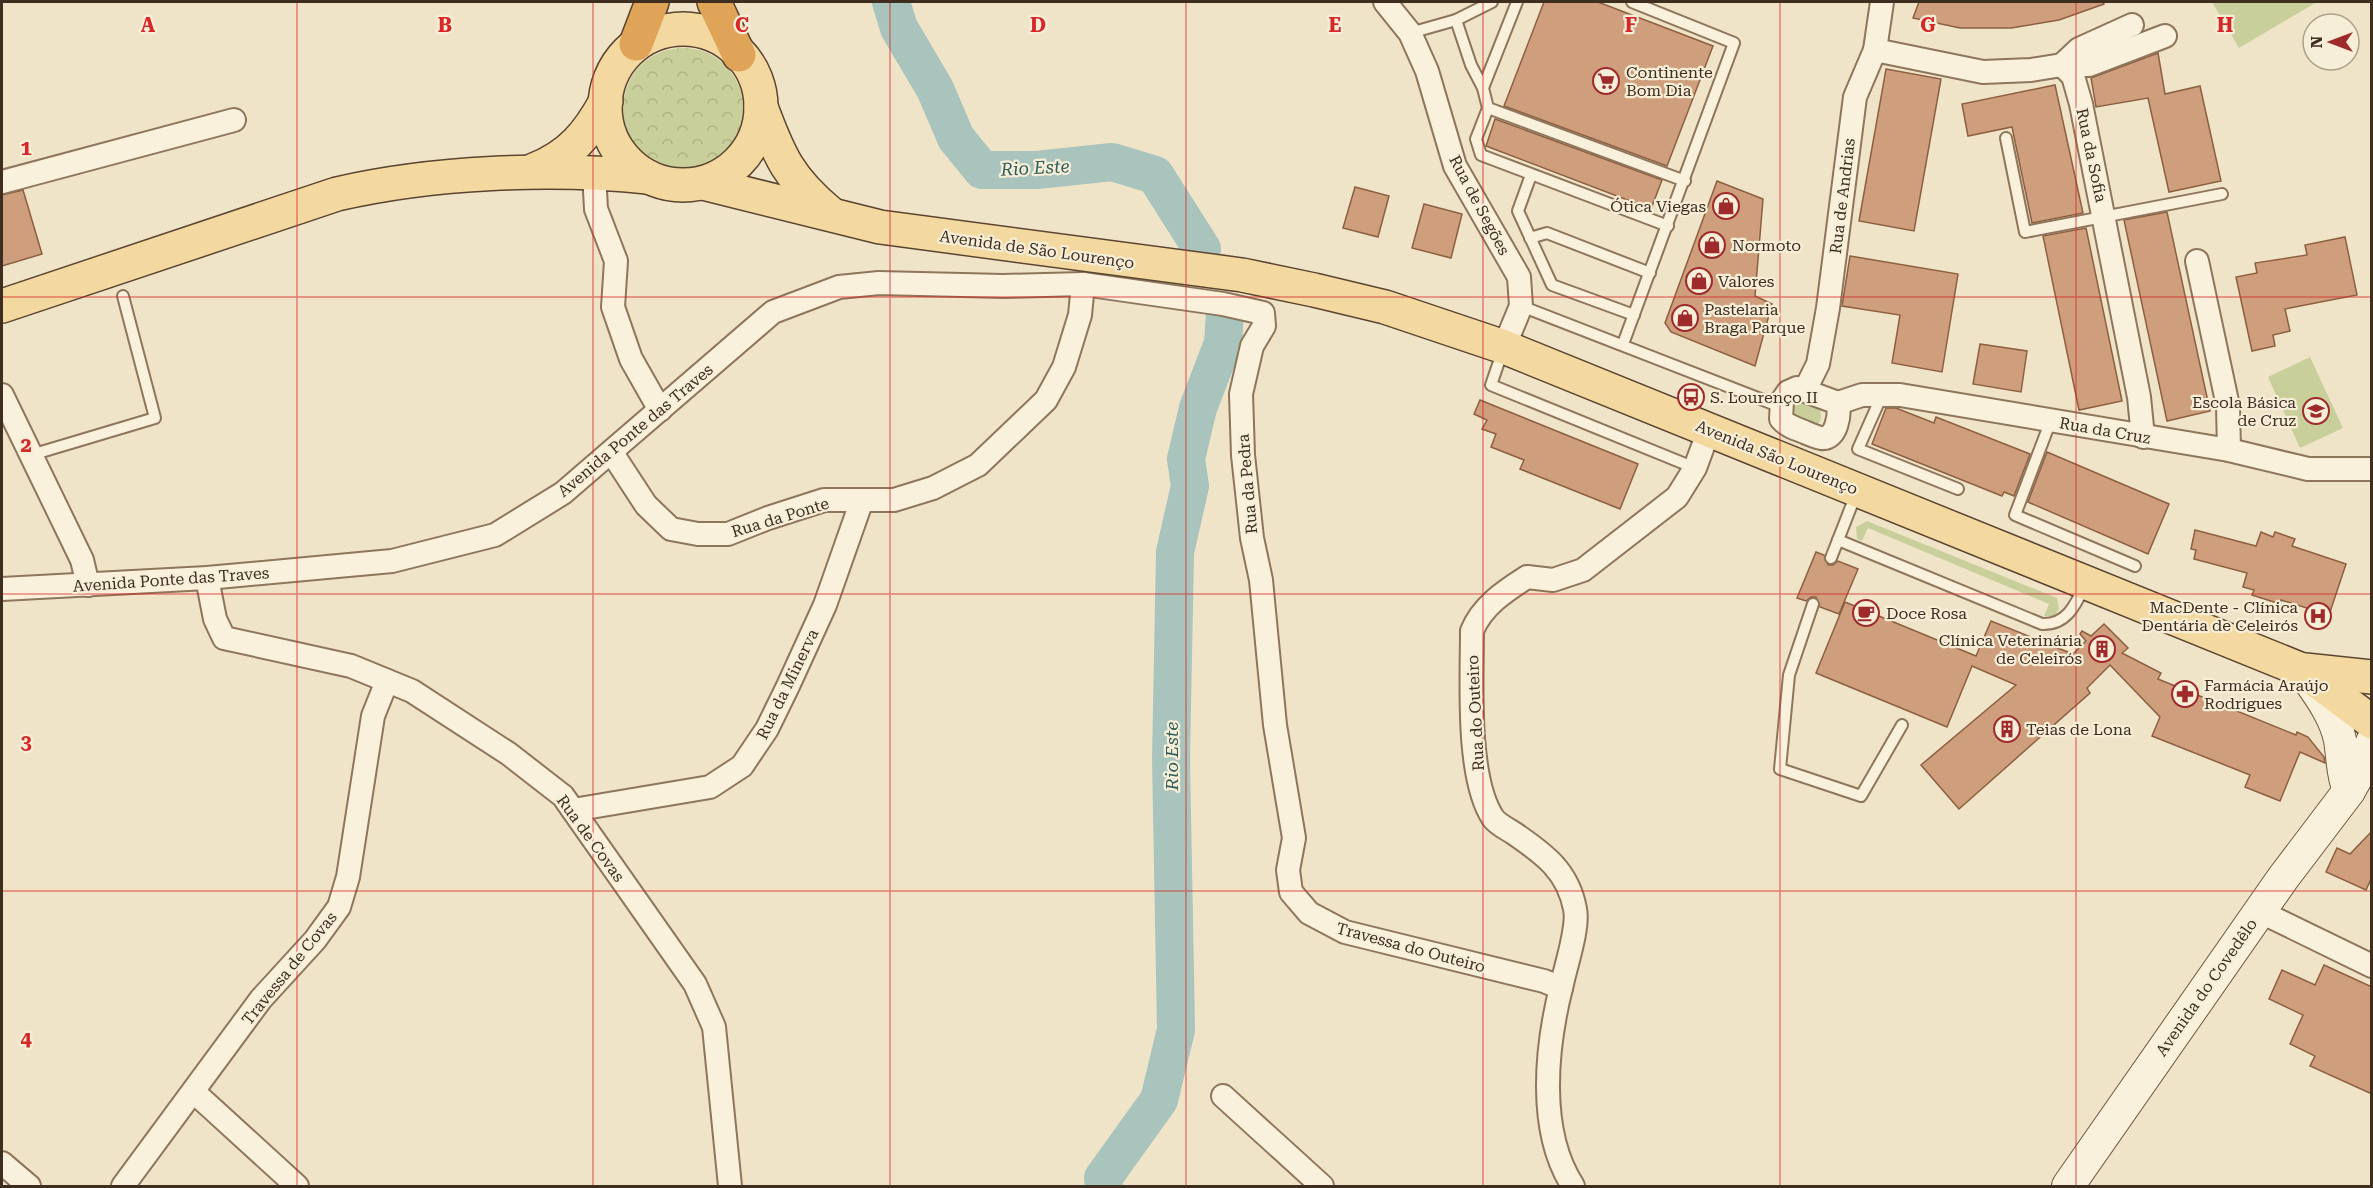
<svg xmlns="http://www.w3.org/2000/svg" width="2373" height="1188" viewBox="0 0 2373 1188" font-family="'Roboto Serif',serif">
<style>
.park{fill:url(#park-crowns)}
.garden{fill:#c9cf9b}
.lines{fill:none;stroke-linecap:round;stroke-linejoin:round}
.river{stroke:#a9c4bc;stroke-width:38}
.building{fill:#cf9f7d;stroke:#8d5f41;stroke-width:1.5}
.lane-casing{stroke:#8d765c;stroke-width:14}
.street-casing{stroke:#8d765c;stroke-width:26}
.secondary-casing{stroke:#6f573f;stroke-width:34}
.primary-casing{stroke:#5b4430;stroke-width:36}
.highway-casing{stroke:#5b4430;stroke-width:36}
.lane{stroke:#faf1dc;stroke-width:10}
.street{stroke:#faf1dc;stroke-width:22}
.secondary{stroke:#faf1dc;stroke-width:32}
.primary{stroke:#f3d9a0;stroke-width:33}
.highway{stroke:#e0a458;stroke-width:33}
.grid{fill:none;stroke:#d62828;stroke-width:1.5;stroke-opacity:0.55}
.labels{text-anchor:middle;stroke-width:4.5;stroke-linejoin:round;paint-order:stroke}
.poi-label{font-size:16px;fill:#3d2e20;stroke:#f7eed8;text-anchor:start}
.street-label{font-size:16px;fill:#3d2e20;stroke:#f7eed8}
.water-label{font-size:18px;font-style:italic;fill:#2f5d5a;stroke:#f7eed8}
.grid-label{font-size:20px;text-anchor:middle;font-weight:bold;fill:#d62828;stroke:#f7eed8;stroke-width:4.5;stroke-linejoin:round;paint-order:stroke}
</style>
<defs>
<pattern id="park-crowns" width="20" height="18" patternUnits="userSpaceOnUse" patternTransform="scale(1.5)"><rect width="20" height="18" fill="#c9cf9b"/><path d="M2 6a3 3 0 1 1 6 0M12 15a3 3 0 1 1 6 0" fill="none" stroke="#aeb285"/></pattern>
</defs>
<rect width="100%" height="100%" fill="#f0e4c8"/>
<circle class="park" cx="683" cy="108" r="60"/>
<g class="garden">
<polygon points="2212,2 2317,2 2239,48"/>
<polygon points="2310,357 2343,428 2300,448 2268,377"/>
<polygon points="1793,396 1820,405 1821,419 1817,426 1788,414"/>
<polygon points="1867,521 2057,598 2059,609 2054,616 2044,616 2049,604 1868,528 1862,541 1857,539 1856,527"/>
</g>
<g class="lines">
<g class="river">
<polyline points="891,2 899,28 935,89 956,138 982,170 1037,170 1112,162 1155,175 1202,249"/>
<polyline points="1104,1186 1103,1178 1159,1100 1176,1030 1171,759 1175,552 1190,486 1186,459 1198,408 1223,343 1225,314"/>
</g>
</g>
<g class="building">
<polygon points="1544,2 1598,2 1713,46 1667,166 1504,106"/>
<polygon points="1919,2 2103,2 2104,4 2059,20 2011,28 1960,28 1913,18"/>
<polygon points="2158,53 2165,94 2200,86 2221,181 2169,192 2148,98 2096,107 2091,78"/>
<polygon points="1886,69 1941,79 1914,231 1859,221"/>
<polygon points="2055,85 2083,213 2032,223 2012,127 1968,136 1962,104"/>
<polygon points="1495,119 1662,180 1651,209 1486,146"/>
<polygon points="1717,181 1763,199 1755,296 1772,304 1755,366 1671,332 1665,323"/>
<polygon points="1355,187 1389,196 1378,237 1343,228"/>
<polygon points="23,190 42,254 2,266 2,195"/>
<polygon points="1424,204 1462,214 1451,258 1412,248"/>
<polygon points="2167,212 2210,411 2167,421 2124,220"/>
<polygon points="2086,228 2122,401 2079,410 2043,236"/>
<polygon points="2345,237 2357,295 2285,309 2290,331 2273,335 2275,346 2252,351 2236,277 2257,273 2255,263 2307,255 2305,245"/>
<polygon points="1850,256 1958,274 1942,372 1892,363 1900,315 1842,306"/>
<polygon points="1980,344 2027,351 2021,392 1973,384"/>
<polygon points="1480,400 1638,464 1620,509 1520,469 1524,460 1491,447 1496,434 1482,429 1487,420 1474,414"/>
<polygon points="1886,408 1896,408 1934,423 1936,417 2030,454 2014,496 2004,492 2002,496 1872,444"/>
<polygon points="2047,452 2169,504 2148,554 2028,502"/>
<polygon points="2195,530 2256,546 2261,532 2273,537 2275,532 2295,539 2292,546 2346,564 2329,615 2281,600 2280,604 2252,595 2254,590 2243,587 2247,573 2194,559 2196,550 2191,549"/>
<polygon points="1816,552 1824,555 1828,565 1833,565 1838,561 1858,569 1839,614 1820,607 1816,597 1811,597 1806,601 1797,598"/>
<polygon points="1845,602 1976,656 1991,621 2073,654 2086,641 2080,634 2082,631 2091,636 2104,624 2128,648 2122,653 2161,673 2158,679 2296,735 2297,732 2308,737 2324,757 2325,763 2300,752 2280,801 2245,787 2250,775 2152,736 2160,717 2110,665 2087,688 2090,693 1959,809 1921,765 2016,685 1972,666 1947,727 1816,673"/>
<polygon points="2372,831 2372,877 2366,890 2326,872 2337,848 2350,854"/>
<polygon points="2324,965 2372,987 2372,1094 2310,1066 2315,1056 2290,1044 2303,1015 2269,999 2282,970 2315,985"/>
</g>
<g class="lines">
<defs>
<g id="lane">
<polyline points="1517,2 1483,88 1488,108 1476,139 1481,155 1668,226"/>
<polyline points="1456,20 1471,65 1483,88"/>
<polyline points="1410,33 1456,20 1492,2"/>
<polyline points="1488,108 1685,181"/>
<polyline points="2006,138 2025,232 2222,194"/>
<polyline points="1531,175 1518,211 1552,285 1634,315"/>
<polyline points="1530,238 1547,233 1650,273"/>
<polyline points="1521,306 1781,407"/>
<polyline points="1623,344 1734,43 1632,2"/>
<polyline points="1503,350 1491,385 1695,468"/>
<polyline points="1882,395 1858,449 1958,489"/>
<polyline points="2051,420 2015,515 2135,566"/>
<polyline points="31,455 155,418 123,296"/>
<path d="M1838,540L2042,624C2066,625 2075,606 2084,587"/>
<polyline points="1831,558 1856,494"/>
<polyline points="1813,604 1789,675 1780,769 1861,796 1902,725"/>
</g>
<g id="street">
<polyline points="1385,2 1410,33 1427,71 1455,166 1519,277 1521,306 1504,347"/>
<polyline points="1875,50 1983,72 2031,70 2062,65 2089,65 2165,36"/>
<polyline points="2062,65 2073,76 2081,104 2139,397 2143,437"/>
<polyline points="2062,65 2079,49 2132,25"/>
<polyline points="594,172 596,209 616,261 613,307 631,359 660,410"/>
<polyline points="2,182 234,120"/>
<polyline points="2197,261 2228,406 2229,450"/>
<path d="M1797,388L1838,403C1840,414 1837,440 1821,438C1815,437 1807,433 1802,431C1794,428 1786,425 1781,419L1782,401L1788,392Z"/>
<polyline points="1805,390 1818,364 1828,308 1855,97 1875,50 1882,2"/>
<polyline points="2,395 82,560 88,585"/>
<polyline points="1838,403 1862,395 1900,395 2229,450 2308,469 2372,469"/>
<polyline points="612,453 646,505 671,529 698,534 728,534 768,518 824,500 894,500 933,488 978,465 1046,400 1064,367 1080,315 1083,284"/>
<polyline points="207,578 215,619 224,638 351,666 412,691 509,754 563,796 695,984 714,1027 730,1186"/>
<polyline points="2,589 207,578 392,561 495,535 563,493 773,312 839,287 879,283 1003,286 1083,284 1223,304 1263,313 1264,326 1252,346 1241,394 1243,455 1252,538 1261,580 1275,725 1294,838 1288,870 1291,892 1309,913 1345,932 1544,981 1561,988"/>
<polyline points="573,810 710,787 742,766 767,729 788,686 825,605 862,500"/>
<polyline points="2259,911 2372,966"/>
<polyline points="194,1092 297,1186"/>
<polyline points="1223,1096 1322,1186"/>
<polyline points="2,1163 29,1186"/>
<polyline points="123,1186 261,999 315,940 339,907 348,877 373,716 387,681"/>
<path d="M1573,1186C1537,1131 1546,1046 1562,984C1566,965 1579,927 1575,909C1568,871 1544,854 1515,834C1508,829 1498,825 1493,818C1466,777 1472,680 1472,631C1482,606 1505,591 1527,577L1553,580L1583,570L1677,497L1695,468L1709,430"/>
</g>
<g id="secondary">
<path d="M2304,673C2318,693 2335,715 2340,740C2343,758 2342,774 2349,791"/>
<polyline points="2068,1186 2283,878 2349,791 2362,768 2372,742"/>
</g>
<g id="primary">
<circle cx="683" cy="107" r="78"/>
<path d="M761,107C779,156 789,179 830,213"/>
<path d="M534,170C570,156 588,134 606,101"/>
<polyline points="703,183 880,227 1242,275 1314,290 1385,307 1504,347 2302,670 2372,722"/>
<path d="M2,306L337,194C432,172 551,167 648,177"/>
<polyline points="2305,670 2372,677"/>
</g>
<g id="highway">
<polyline points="714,2 739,55"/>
<polyline points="636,44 652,2"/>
</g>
</defs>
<use href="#lane" class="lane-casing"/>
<use href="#street" class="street-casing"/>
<use href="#secondary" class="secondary-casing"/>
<use href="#primary" class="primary-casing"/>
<use href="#highway" class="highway-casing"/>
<use href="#lane" class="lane"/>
<use href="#street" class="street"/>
<use href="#secondary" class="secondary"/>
<use href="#primary" class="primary"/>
<use href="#highway" class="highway"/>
</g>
<path class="grid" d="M297,2V1186M593,2V1186M890,2V1186M1186,2V1186M1483,2V1186M1780,2V1186M2076,2V1186M2,297H2372M2,594H2372M2,891H2372"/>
<defs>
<symbol id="supermarket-ring" viewBox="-11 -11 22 22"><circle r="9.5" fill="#f7eed8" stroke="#9e2a2b" stroke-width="1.5"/><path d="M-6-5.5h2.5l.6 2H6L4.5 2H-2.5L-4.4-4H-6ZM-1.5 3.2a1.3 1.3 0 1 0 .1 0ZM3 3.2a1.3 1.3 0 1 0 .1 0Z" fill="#9e2a2b"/></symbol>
<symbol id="shop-ring" viewBox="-11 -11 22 22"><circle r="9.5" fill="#f7eed8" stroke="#9e2a2b" stroke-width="1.5"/><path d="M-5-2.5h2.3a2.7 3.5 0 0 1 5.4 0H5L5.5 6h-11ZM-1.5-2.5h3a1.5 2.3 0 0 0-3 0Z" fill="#9e2a2b"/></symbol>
<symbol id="bus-ring" viewBox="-11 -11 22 22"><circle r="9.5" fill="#f7eed8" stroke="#9e2a2b" stroke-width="1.5"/><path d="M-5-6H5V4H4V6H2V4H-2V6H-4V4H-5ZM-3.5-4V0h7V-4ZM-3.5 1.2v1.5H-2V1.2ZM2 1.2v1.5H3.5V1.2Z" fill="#9e2a2b"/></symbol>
<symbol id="school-ring" viewBox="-11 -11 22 22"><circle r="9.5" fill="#f7eed8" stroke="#9e2a2b" stroke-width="1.5"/><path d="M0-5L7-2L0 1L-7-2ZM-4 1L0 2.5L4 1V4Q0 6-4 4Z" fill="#9e2a2b"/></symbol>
<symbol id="cafe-ring" viewBox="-11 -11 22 22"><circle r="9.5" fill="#f7eed8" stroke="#9e2a2b" stroke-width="1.5"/><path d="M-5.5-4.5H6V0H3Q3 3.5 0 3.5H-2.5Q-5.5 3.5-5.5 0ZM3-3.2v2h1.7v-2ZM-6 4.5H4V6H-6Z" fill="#9e2a2b"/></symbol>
<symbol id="hospital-ring" viewBox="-11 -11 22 22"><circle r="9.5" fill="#f7eed8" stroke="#9e2a2b" stroke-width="1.5"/><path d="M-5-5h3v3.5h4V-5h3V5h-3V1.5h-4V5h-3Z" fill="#9e2a2b"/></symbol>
<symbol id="building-ring" viewBox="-11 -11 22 22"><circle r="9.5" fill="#f7eed8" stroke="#9e2a2b" stroke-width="1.5"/><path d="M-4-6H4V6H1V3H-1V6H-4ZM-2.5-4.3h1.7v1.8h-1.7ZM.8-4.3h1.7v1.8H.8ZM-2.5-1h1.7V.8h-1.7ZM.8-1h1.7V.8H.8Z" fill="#9e2a2b"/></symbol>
<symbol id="pharmacy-ring" viewBox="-11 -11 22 22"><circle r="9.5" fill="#f7eed8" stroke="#9e2a2b" stroke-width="1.5"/><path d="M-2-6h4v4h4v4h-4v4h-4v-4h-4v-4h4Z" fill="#9e2a2b"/></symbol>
</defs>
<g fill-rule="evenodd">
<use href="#supermarket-ring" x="1591" y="66" width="30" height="30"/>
<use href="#shop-ring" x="1711" y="191" width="30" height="30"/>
<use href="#shop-ring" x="1697" y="230" width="30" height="30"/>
<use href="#shop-ring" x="1684" y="266" width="30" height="30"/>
<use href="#shop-ring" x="1670" y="303" width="30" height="30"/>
<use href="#bus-ring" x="1676" y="382" width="30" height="30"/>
<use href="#school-ring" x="2301" y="396" width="30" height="30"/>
<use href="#cafe-ring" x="1851" y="598" width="30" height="30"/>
<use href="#hospital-ring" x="2303" y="601" width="30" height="30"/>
<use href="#building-ring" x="2087" y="634" width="30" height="30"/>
<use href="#pharmacy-ring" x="2170" y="679" width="30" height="30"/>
<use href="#building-ring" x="1992" y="714" width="30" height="30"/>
</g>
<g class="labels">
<g class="poi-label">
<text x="1626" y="78">Continente<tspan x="1626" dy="18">Bom Dia</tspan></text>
<text x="1706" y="212" text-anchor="end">Ótica Viegas</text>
<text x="1732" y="251">Normoto</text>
<text x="1718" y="287">Valores</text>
<text x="1704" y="315">Pastelaria<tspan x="1704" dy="18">Braga Parque</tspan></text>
<text x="1710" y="403">S. Lourenço II</text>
<text x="2296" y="408" text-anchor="end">Escola Básica<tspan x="2296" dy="18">de Cruz</tspan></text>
<text x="2298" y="613" text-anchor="end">MacDente - Clínica<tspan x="2298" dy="18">Dentária de Celeirós</tspan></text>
<text x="1886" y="619">Doce Rosa</text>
<text x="2082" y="646" text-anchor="end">Clínica Veterinária<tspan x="2082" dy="18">de Celeirós</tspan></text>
<text x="2204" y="691">Farmácia Araújo<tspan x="2204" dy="18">Rodrigues</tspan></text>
<text x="2026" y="735">Teias de Lona</text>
</g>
<g class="street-label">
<text transform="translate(2092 155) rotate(78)" y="6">Rua da Sofia</text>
<text transform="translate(1842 196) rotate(-83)" y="6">Rua de Andrias</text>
<text transform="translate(1480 205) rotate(62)" y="6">Rua de Segões</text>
<text transform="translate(1037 249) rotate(8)" y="6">Avenida de São Lourenço</text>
<text transform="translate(635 430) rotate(-40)" y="6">Avenida Ponte das Traves</text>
<text transform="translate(2105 430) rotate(10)" y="6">Rua da Cruz</text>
<text transform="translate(1777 457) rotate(22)" y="6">Avenida São Lourenço</text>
<text transform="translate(1247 484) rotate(-95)" y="6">Rua da Pedra</text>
<text transform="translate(780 517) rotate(-17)" y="6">Rua da Ponte</text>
<text transform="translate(171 579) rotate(-4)" y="6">Avenida Ponte das Traves</text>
<text transform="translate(787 684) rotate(-64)" y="6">Rua da Minerva</text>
<text transform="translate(1475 713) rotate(-93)" y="6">Rua do Outeiro</text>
<text transform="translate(591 838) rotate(54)" y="6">Rua de Covas</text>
<text transform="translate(1411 947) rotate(15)" y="6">Travessa do Outeiro</text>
<text transform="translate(289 968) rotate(-51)" y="6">Travessa de Covas</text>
<text transform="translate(2206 987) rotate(-55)" y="6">Avenida do Covedêlo</text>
</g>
<g class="water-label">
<text transform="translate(1035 168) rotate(-3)" y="6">Rio Este</text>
<text transform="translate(1172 756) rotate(-90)" y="6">Rio Este</text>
</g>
</g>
<g class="grid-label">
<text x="148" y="32">A</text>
<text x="445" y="32">B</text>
<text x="742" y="32">C</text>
<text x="1038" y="32">D</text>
<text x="1335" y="32">E</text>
<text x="1631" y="32">F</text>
<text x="1928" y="32">G</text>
<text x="2225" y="32">H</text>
<text x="26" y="155">1</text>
<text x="26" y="452">2</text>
<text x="26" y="749">3</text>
<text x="26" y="1046">4</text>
</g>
<rect width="2373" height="1188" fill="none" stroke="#3d2e20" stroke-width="6"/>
<g transform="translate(2331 42) rotate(270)"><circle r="28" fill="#f7eed8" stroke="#ada18e" stroke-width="1.5"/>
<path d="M0-4.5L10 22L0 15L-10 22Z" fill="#9e2a2b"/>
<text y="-9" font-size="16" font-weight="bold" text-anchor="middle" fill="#3d2e20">N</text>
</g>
</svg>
